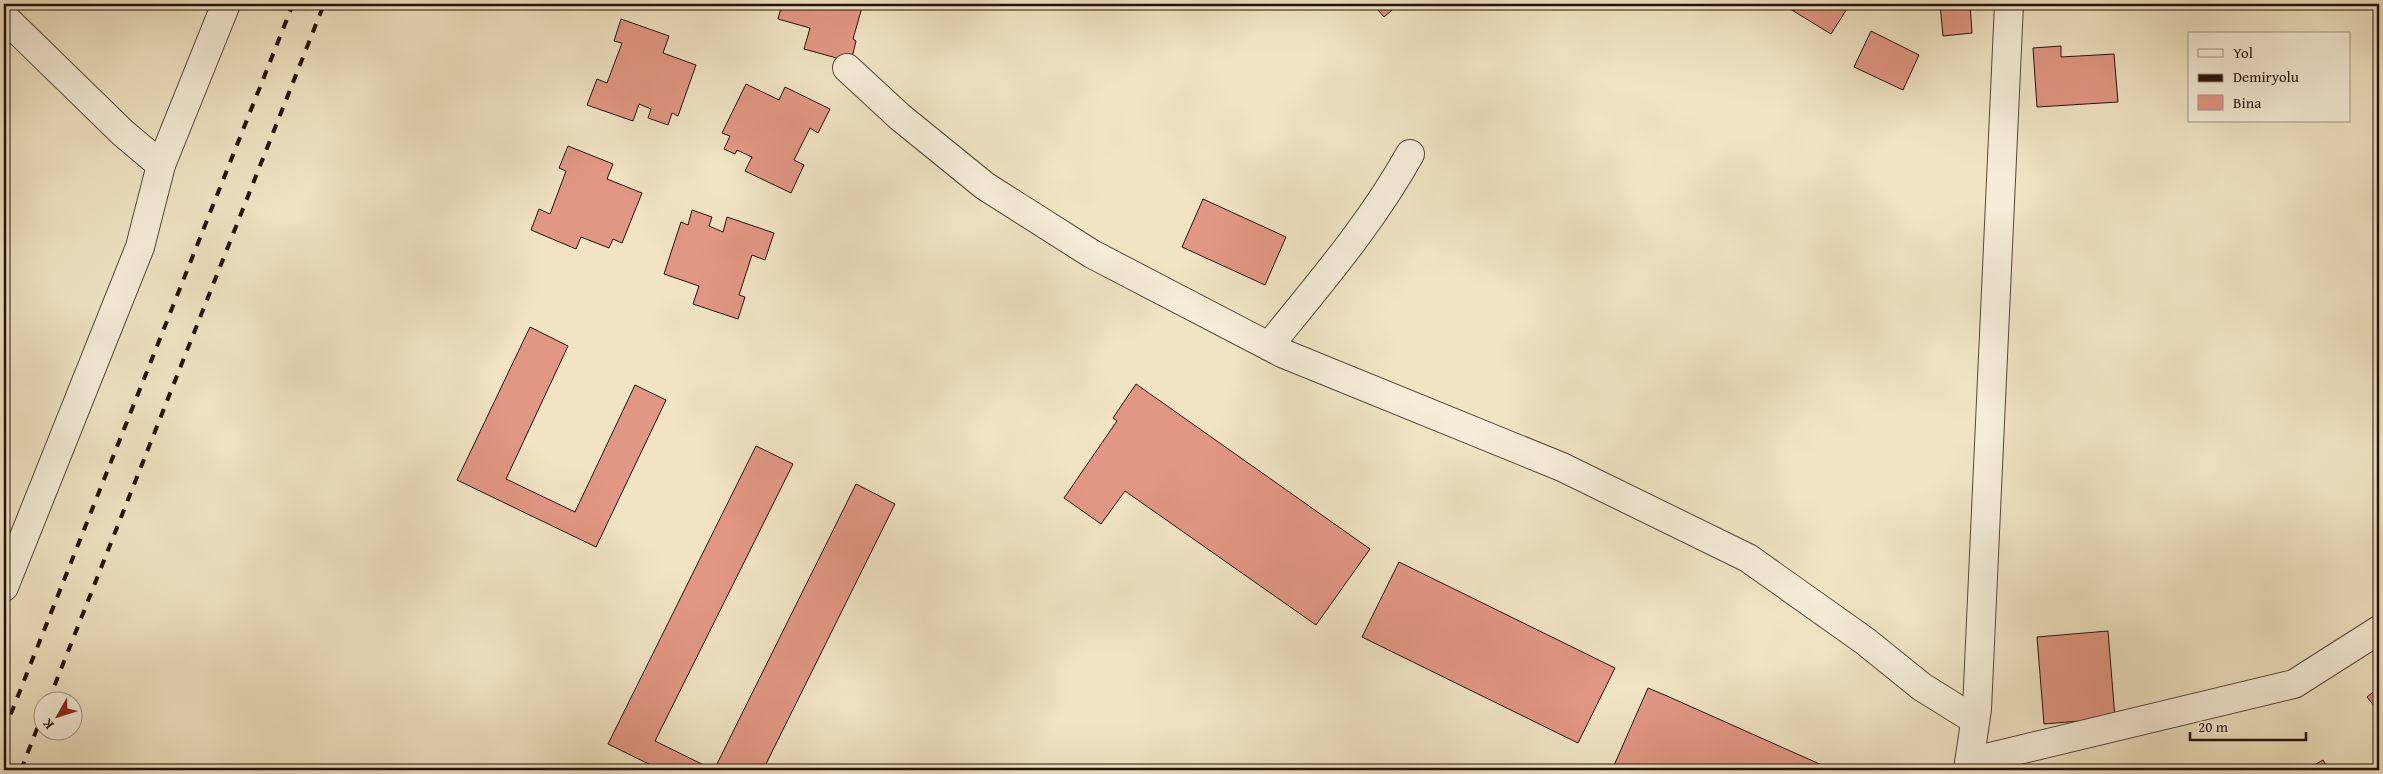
<svg xmlns="http://www.w3.org/2000/svg" width="2383" height="774" viewBox="0 0 2383 774" font-family="'Gentium Book Plus',serif">
<style>
.building{fill:#e29784;stroke:#23120b}
.lines{fill:none;stroke-linecap:round;stroke-linejoin:round}
.minor-casing{stroke:#564639;stroke-width:30}
.minor{stroke:#f5edd8;stroke-width:28}
.rail{stroke:#23120b;stroke-width:4;stroke-dasharray:9 9;stroke-linecap:butt}
</style>
<rect width="100%" height="100%" fill="#f0e4c3"/>
<filter id="stains"><feTurbulence type="fractalNoise" baseFrequency=".004" numOctaves="4"/><feColorMatrix values="0 0 0 0 .2 0 0 0 0 .09 0 0 0 0 .02 0 0 0 .5 -.17"/></filter>
<radialGradient id="worn" r=".72"><stop offset=".6" stop-color="#630" stop-opacity="0"/><stop offset="1" stop-color="#630" stop-opacity=".3"/></radialGradient>
<g class="building">
<polygon points="782,4 863,4 853,39 856,41 851,62 804,49 810,28 778,19"/>
<polygon points="1373,4 1399,4 1384,17"/>
<polygon points="1782,4 1850,4 1831,34"/>
<polygon points="1940,4 1970,4 1972,33 1943,36"/>
<polygon points="621,19 669,36 663,53 696,65 678,116 672,113 668,125 648,118 651,109 639,104 633,121 587,105 597,79 607,83 622,43 614,41"/>
<polygon points="1871,31 1919,55 1903,90 1854,67"/>
<polygon points="2061,46 2061,57 2114,54 2118,102 2037,107 2033,48"/>
<polygon points="746,84 779,100 785,87 830,109 818,133 810,128 794,160 804,165 791,193 745,171 752,157 737,150 735,154 724,149 730,136 722,133"/>
<polygon points="568,146 613,164 607,179 642,193 622,243 613,239 609,248 581,237 576,249 531,230 539,209 550,214 566,171 559,168"/>
<polygon points="1203,199 1286,237 1265,285 1182,247"/>
<polygon points="692,210 712,217 709,226 723,232 727,217 774,233 765,260 752,255 739,295 745,297 738,319 693,304 699,286 664,274 681,222 688,225"/>
<polygon points="530,327 568,346 506,479 575,512 635,385 666,400 596,547 457,480"/>
<polygon points="1136,384 1370,549 1316,625 1125,491 1101,524 1064,498 1117,421 1113,418"/>
<polygon points="756,446 793,464 655,741 714,770 856,484 895,504 763,770 661,770 608,744"/>
<polygon points="1399,562 1615,668 1578,743 1362,637"/>
<polygon points="2108,631 2115,718 2044,724 2037,637"/>
<polygon points="2379,687 2379,712 2367,697"/>
<polygon points="1648,688 1667,696 1833,770 1612,770"/>
<polygon points="2323,760 2329,770 2306,770"/>
</g>
<g class="lines">
<defs>
<g id="minor">
<polyline points="4,17 123,133 161,165 140,247 4,587"/>
<polyline points="847,68 900,117 985,186 1092,254 1282,353 1562,467 1748,558 1865,641 1922,687 1975,720"/>
<polyline points="161,165 226,4"/>
<path d="M1269,346C1319,284 1371,224 1410,154"/>
<polyline points="1969,762 2294,684 2379,630"/>
<polyline points="1968,770 1977,709 2009,4"/>
</g>
</defs>
<use href="#minor" class="minor-casing"/>
<use href="#minor" class="minor"/>
<g class="rail">
<polyline points="48,702 324,4"/>
<polyline points="4,731 293,4"/>
<polyline points="21,770 42,716"/>
</g>
</g>
<rect width="2383" height="774" fill="none" stroke="#f0e4c3" stroke-width="20"/>
<rect x="5" y="5" width="2373" height="764" fill="none" stroke="#23120b" stroke-width="2.5"/>
<rect x="10" y="10" width="2363" height="754" fill="none" stroke="#23120b"/>
<rect x="2188" y="32" width="162" height="90" fill="#f5edd8" stroke="#a19586"/>
<rect x="2198" y="49" width="25" height="8" fill="#f5edd8" stroke="#a19586"/>
<text x="2233" y="58" font-size="15" fill="#23120b">Yol</text>
<rect x="2198" y="74" width="25" height="8" fill="#23120b" stroke="#a19586"/>
<text x="2233" y="82" font-size="15" fill="#23120b">Demiryolu</text>
<rect x="2198" y="95" width="25" height="15" fill="#e29784" stroke="#a19586"/>
<text x="2233" y="108" font-size="15" fill="#23120b">Bina</text>
<g transform="translate(58 716) rotate(231)"><circle r="24" fill="#f5edd8" stroke="#a19586"/>
<path d="M0-4L9 19L0 12L-9 19Z" fill="#8f2418"/>
<text y="-8" font-size="14" font-weight="bold" text-anchor="middle" fill="#23120b">K</text>
</g>
<path d="M2190 732v8h116v-8" fill="none" stroke="#23120b" stroke-width="2.5"/>
<text x="2198" y="732" font-size="15" fill="#23120b" stroke="#f5edd8" stroke-width="4" paint-order="stroke">20 m</text>
<rect width="100%" height="100%" filter="url(#stains)"/>
<rect width="100%" height="100%" fill="url(#worn)"/>
</svg>
